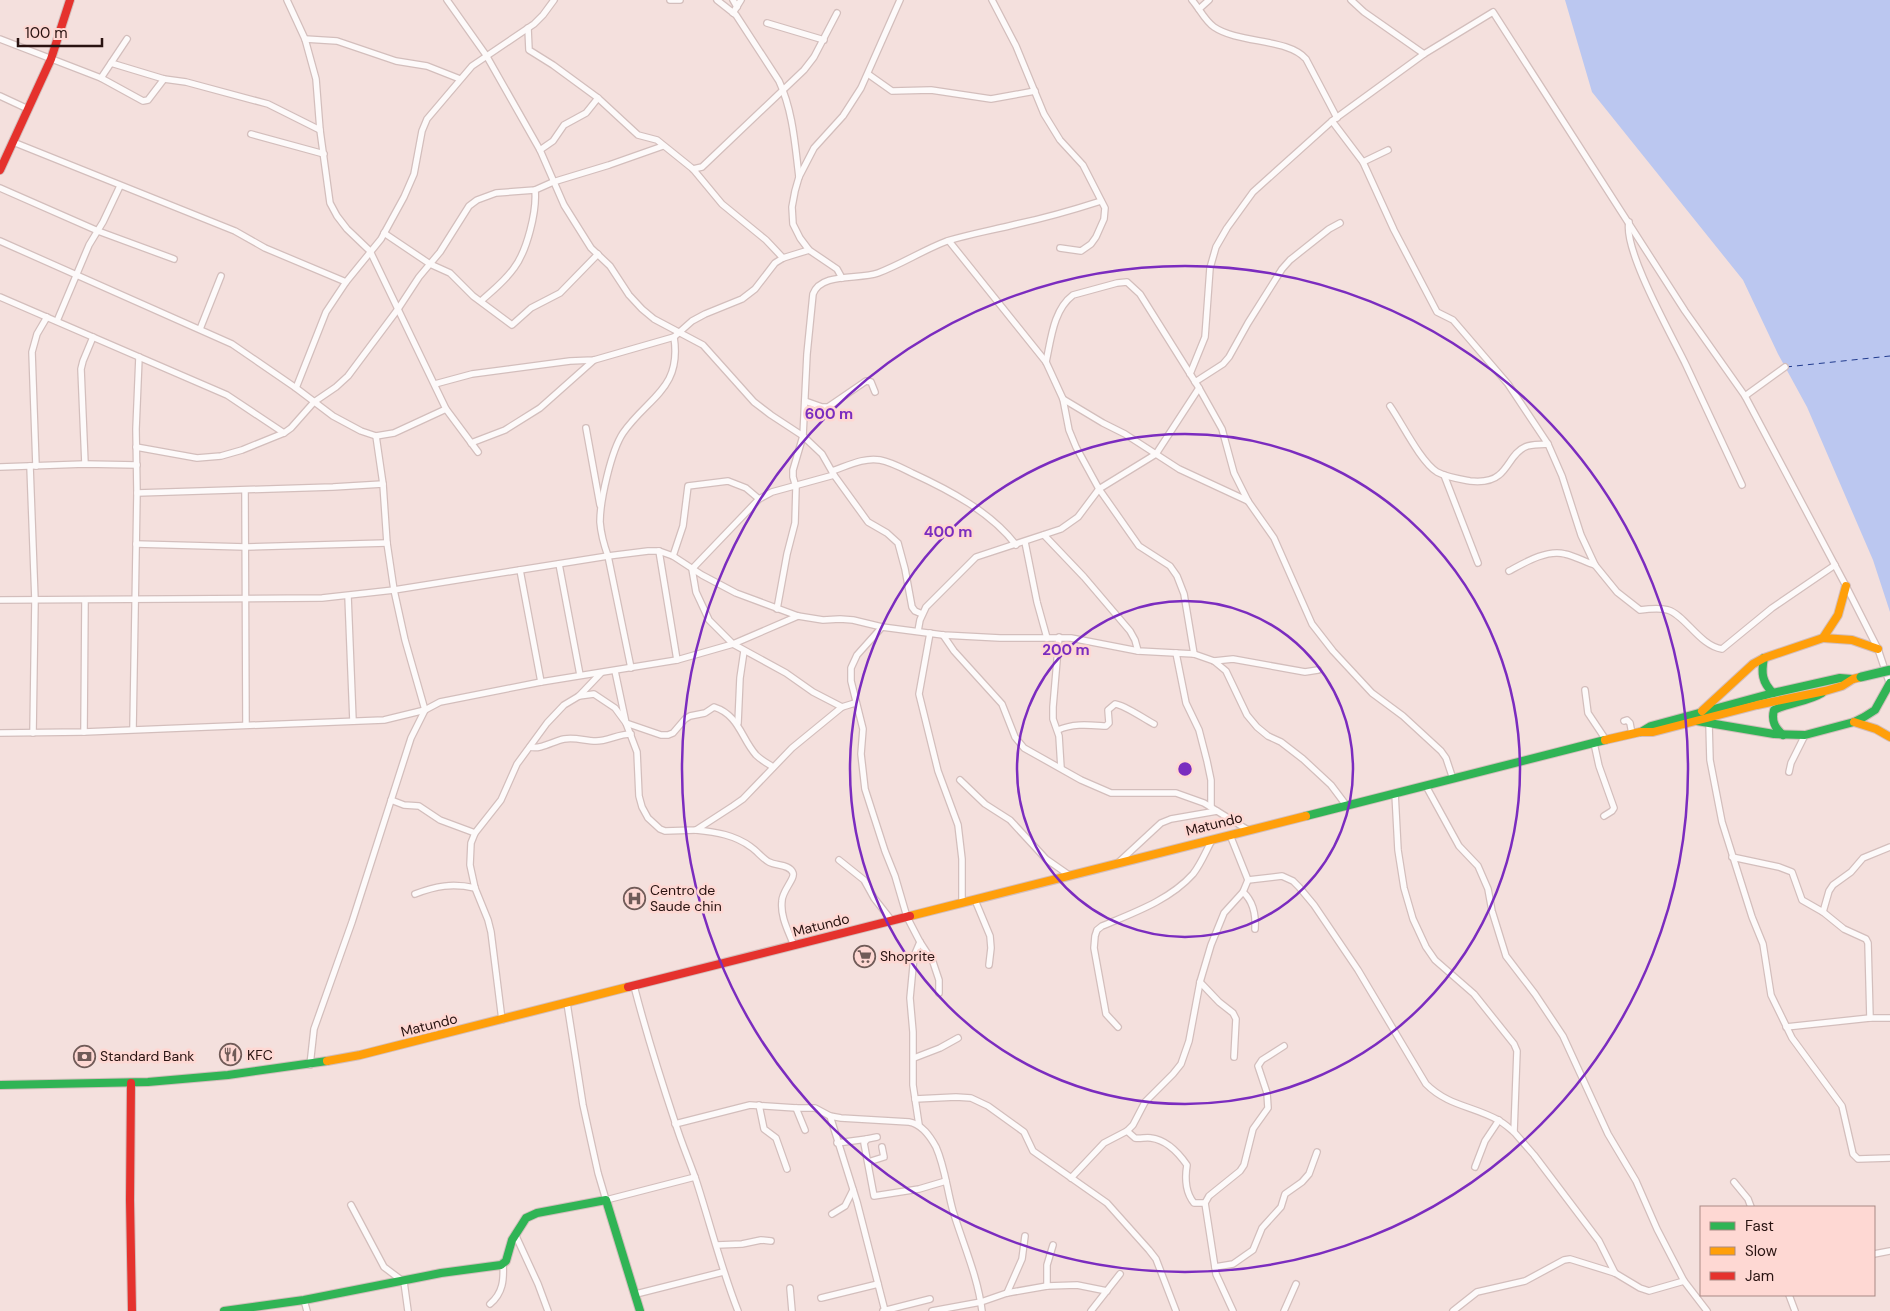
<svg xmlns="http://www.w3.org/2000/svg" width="1890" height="1311" viewBox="0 0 1890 1311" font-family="'DM Sans',sans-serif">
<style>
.water{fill:#bbc7f0}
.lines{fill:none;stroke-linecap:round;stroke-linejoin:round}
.ferry{stroke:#213b8e;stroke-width:1;stroke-dasharray:6 5;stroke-linecap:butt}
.street-casing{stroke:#d3bebc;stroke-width:8}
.fast-casing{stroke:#d3bebc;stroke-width:10}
.slow-casing{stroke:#d3bebc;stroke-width:10}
.jam-casing{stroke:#d3bebc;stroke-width:10}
.street{stroke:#fdfafa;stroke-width:5.5}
.fast{stroke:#30b455;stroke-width:8}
.slow{stroke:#ff9f0a;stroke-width:8}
.jam{stroke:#e5322d;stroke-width:8}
.fast-bridge-casing{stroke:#ccc0bf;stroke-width:11;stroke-linecap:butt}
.fast-bridge{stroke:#30b455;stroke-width:9}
.ring{fill:none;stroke:#7b2cbf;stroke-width:2.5}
.labels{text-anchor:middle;stroke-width:5;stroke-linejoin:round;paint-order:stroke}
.street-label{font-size:14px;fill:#291311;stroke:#fed8d3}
.poi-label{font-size:14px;fill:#291311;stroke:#fed8d3;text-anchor:start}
.centre{fill:#7b2cbf;stroke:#fed8d3;stroke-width:2.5}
.ring-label{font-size:15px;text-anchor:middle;font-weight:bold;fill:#7b2cbf;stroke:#fed8d3;stroke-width:5;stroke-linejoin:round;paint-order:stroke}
</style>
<rect width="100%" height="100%" fill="#f4e0dd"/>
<polygon class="water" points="1565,0 1890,0 1890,612 1873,560 1807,407 1778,354 1743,280 1592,92"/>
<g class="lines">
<polyline class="ferry" points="1786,367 1890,356"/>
<defs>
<g id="street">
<polyline points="287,0 305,39 316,79 320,130 330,203 337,216 347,229 370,251 446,409 478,452"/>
<polyline points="447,0 486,55 540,150 564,205 591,248 610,266 629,295 642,309 654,319 703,345 754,402 771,415 803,436 822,454 834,475 868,522 887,533 898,543 905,569 912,607 915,611 922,614"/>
<polyline points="670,0 680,0"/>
<path d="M717,0L736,15L779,81C793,111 795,145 799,177"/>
<polyline points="733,0 737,7"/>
<polyline points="992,0 1016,46 1044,114 1060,140 1083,165 1105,208 1104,219 1096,237 1091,244 1081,251 1060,248"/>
<path d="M1192,0C1199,8 1205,21 1214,27C1239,44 1288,38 1306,59L1337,118"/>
<polyline points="1351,0 1364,12 1424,54"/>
<polyline points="1199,9 1209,0"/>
<polyline points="733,13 741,0"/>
<polyline points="767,23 824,40"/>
<polyline points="528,28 529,50 553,65 598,98 638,135 657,140 693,169 722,204 766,240 783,258"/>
<polyline points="0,39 101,78 143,101 148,100 164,79"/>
<polyline points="305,39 337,41 396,61 427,66 460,79"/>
<polyline points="111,63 164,79 186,82 268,104 320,130"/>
<polyline points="868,74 892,91 931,90 991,99 1035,91"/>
<polyline points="101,78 127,39"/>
<polyline points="0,96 28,109"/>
<path d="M1332,121L1363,162L1394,230L1437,312L1453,320L1508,384L1548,444L1562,476L1581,535L1595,565L1617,592L1640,610C1648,609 1660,608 1668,610C1685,615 1700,646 1722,649L1772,608L1835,565"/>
<polyline points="251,134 324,154"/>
<polyline points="13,142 235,231 265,248 346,282"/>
<polyline points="540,150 553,141 564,125 586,113 598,98"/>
<polyline points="1363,162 1388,150"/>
<polyline points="693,169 702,167 804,70 814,57 837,13"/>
<polyline points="0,188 98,231 174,259"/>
<path d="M1629,222C1623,250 1672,336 1686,365C1705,405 1723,445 1742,485"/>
<polyline points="384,233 430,264 450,273 473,296 512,325 531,308 560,293 598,254"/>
<polyline points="0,241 232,344 296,388 333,416 361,431 376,436 394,433 446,409"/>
<polyline points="949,241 1046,362 1063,399 1069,430 1076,447 1099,489 1139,546 1170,566 1177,576 1184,594 1194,654"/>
<polyline points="842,278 837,269 809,250 800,238 793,224 792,207 795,191 799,177 814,148 843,116 861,88 900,0"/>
<polyline points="0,297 227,395 284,433"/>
<path d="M481,301C492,291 505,281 514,268C527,251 537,211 535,190"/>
<polyline points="57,321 89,245 103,222 120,186"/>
<polyline points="200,329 221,276"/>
<path d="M1046,362C1051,340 1053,310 1073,295L1117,283L1127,282L1140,294L1199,388L1222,429L1234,473L1248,501L1274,538L1312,624L1333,651L1372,693L1403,716L1441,751L1446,758L1453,779"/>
<polyline points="1190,374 1205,337 1210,268 1216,247 1227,228 1253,192 1332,121 1424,54 1493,12 1685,311 1745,396 1846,586 1878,649 1890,685"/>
<polyline points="1195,382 1223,364 1229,357 1248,323 1282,269 1290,260 1329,229 1340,223"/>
<polyline points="435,384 472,374 570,361 594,360 674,337 692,321 705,314 742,299 755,289 775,263 783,258 809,250"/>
<polyline points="296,388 326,312 346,282 381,239 404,197 414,174 422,131 427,119 472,66 534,24 543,15 554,0"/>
<polyline points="1745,396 1785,367"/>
<polyline points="1063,399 1103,423 1125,434 1179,469 1248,501"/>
<polyline points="805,401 822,407 828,407 866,381 871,382 875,392"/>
<path d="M1390,406C1402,423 1420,461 1437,472C1446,477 1459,479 1470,481C1480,482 1491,482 1499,475C1509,467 1513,452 1525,447C1531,444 1541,445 1548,444"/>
<polyline points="586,428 600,505"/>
<polyline points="471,443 505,430 540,408 594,360"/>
<polyline points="136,447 197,458 221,456 242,450 284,433 291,428 314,402 336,387 348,376 398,309 419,277 440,252 469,206 477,200 496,193 535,190 553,182 609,165 663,146"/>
<polyline points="85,464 81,369 83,361 93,337"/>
<polyline points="30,466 35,600 33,733"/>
<polyline points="36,466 32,352 37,334 47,317"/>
<polyline points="0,467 85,464 137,465"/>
<path d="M832,471C847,466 864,457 880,460C891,462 902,468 912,473C949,490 991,512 1016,545"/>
<polyline points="834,475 772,492 759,499 692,569 696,592 709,620 733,644 786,673 813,692 842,707"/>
<polyline points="1444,475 1478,563"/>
<polyline points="245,491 246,725"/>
<polyline points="137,493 333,487 383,484"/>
<polyline points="1044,535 1084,577 1130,631 1135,640 1138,651"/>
<polyline points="1025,542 1037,602 1047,638"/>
<polyline points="136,544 246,547 387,543"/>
<polyline points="659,551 677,660"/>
<polyline points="673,556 683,526 688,486 728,481 746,488 759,499"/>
<polyline points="559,564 580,675"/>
<polyline points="520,570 541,682"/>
<path d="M1509,571C1524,563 1547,549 1565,554C1575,556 1585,562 1595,565"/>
<polyline points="348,596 353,721"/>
<polyline points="0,600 322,598 394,590 608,556 648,551 659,551 673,556 702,575 736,593 798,616 823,620 840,619 853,620 882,627 943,635 1000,638 1071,638 1138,651 1194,654 1214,661 1226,671 1247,715 1257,727 1268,736 1281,742 1303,759 1331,785 1346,805"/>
<path d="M777,609L787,554L795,523L796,487L793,477V470L803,436L807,354L813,294C821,272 859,280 878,273C902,264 923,250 947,241C970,234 993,230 1017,224C1045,218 1073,210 1101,201"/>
<polyline points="882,627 857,655 851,668 851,681 863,729 861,754 865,789 885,851 895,876 907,917 920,942 933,962 939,980 939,993"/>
<polyline points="918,631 920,620 926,607 976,557 1061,529 1078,517 1099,489 1156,454 1199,388"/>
<polyline points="930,633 919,694 938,771 958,825 962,859 962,903"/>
<polyline points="943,635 954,651 1002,704 1015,737 1024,748 1081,780 1111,793 1176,793 1204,803 1217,811"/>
<polyline points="1059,637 1053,707 1053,719 1059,736 1061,768"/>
<polyline points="1176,653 1186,703 1199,730 1207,761 1211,780 1211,807"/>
<polyline points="1214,661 1233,659 1305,672 1318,670"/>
<path d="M631,668L608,556C604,545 601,534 600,522C600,501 611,451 623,433C648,397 682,389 674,337"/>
<polyline points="615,671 626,723 637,752 639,796 642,807 648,818 660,829 665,831 696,830 733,806 743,799 792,748 842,707 855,703"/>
<polyline points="1585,690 1588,713 1606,740"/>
<path d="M579,696L594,694L615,708L626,723L661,735H668L673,733L685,719L690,716L705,713L714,707C739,715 741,738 756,755C761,760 767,763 773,767"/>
<polyline points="1624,721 1627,720 1630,723 1632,734"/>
<polyline points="738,723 740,678 744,651"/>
<polyline points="1709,724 1710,760 1722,822 1752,917 1763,944 1771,995 1792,1038 1842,1106 1853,1154 1858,1159 1890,1158"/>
<polyline points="133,729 137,493 136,429 139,357"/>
<path d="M1058,730C1074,723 1089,725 1106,726L1109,723L1108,710L1115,704C1125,705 1144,719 1154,724"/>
<polyline points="84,732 85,600"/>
<polyline points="0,733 84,732 384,720 425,710 440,702 541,682 677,660 733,644 798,616"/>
<polyline points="1594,743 1599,766 1614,808 1612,811 1604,816"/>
<path d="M530,747C541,750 553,741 564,739C576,737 585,741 596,741C608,741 618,734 631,734"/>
<polyline points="1789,772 1791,763 1805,735"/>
<polyline points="960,780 985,804 1010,820 1046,859 1069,875"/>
<polyline points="1426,786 1459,846 1478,866 1488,889 1492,911 1506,956 1535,994 1563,1036 1608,1134 1636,1181 1657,1229 1684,1281 1707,1311"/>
<polyline points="1395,793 1398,850 1404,888 1413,919 1426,947 1435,960 1474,994 1514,1044 1517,1051 1514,1132 1534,1155 1599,1241 1615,1273"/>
<polyline points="391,800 404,805 419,806 440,820 475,833"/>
<path d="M696,830C716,832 735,835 751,847C757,851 763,859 769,862C776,866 790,864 793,873C795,879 782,891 782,901C780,917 789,932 794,946"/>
<polyline points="1732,857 1779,867 1792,872 1802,900 1823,912 1844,929 1866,939 1868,943 1870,1018"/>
<polyline points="839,860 864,880 874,898 892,921"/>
<polyline points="1120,861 1161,823 1171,819 1217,811 1248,830"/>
<path d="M1248,880L1282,876L1293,881L1299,887L1314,905L1358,970L1426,1084C1448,1106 1473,1106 1498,1120C1504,1123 1509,1128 1514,1132"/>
<path d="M1243,892C1254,902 1256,915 1255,929"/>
<path d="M415,894C436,886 452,883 475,888"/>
<polyline points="975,900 990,936 991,948 989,965"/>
<polyline points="1823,912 1829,891 1833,885 1851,872 1863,858 1890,847"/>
<polyline points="1200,982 1219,1002 1233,1013 1236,1019 1234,1057"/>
<path d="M634,986C646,1032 660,1077 675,1122C681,1142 689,1160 696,1180C710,1223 721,1268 738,1311"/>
<polyline points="567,1003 583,1105 598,1173 606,1200 695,1177"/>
<polyline points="502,1020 491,932 488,920 475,888 470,865 471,843 475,833 501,800 517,764 547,723 564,705 579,696 601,673"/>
<path d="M1118,1027L1106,1014L1094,948L1095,936L1097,930L1102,926C1133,913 1170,900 1193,874C1201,864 1206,851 1212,840"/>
<polyline points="1786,1027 1870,1018 1890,1018"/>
<polyline points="914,1058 940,1048 958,1038"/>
<polyline points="310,1065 314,1029 352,922 411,738 425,710 405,640 394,590 387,543 383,484 376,436"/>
<polyline points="915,1099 956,1097 971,1098 988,1106 1024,1132 1033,1151 1107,1203 1149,1250 1156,1259 1176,1311"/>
<polyline points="759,1105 764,1129 776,1138 787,1169"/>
<polyline points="796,1108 805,1130"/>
<polyline points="830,1116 857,1202 885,1311"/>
<path d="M675,1124L750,1105L796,1108H815L830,1116L841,1118L909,1122C922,1124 930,1136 936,1147C945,1167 947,1190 953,1211C963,1244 978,1277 982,1311"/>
<polyline points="919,1125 913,1085 913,1032 910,998 914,956 920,942"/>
<path d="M1127,1131L1135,1138C1140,1139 1146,1137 1151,1138C1167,1140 1178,1152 1187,1165C1185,1177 1185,1192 1194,1203H1205"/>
<polyline points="877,1137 867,1139 864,1143 874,1196 919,1189 946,1181"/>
<polyline points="837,1143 867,1139"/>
<polyline points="868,1162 884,1157 882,1147"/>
<polyline points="1475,1167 1485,1141 1499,1120"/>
<polyline points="1071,1178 1104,1143 1127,1131 1133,1125 1145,1102 1173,1074 1181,1064 1189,1041 1200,982 1211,945 1224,913 1243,892 1248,880 1230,835"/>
<polyline points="1734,1182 1748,1199 1751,1207"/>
<polyline points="351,1205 384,1267 404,1282 408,1311"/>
<polyline points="832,1214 845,1206 853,1190"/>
<polyline points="515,1234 538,1284 548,1311"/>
<polyline points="717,1245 742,1244 761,1240 771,1241"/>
<polyline points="1874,1254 1890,1251"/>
<polyline points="1215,1267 1233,1264 1253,1250 1262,1228 1281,1207 1285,1194 1302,1182 1309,1174 1317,1152"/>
<polyline points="1047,1286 1047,1265 1053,1245"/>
<polyline points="790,1288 792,1311"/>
<polyline points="1007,1293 1022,1259 1025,1236"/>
<polyline points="636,1294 723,1272"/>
<polyline points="1789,1295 1795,1311"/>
<polyline points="821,1298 878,1284"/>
<polyline points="304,1300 307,1311"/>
<path d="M490,1304C503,1293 504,1280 503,1263"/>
<polyline points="883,1311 930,1299"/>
<polyline points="932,1311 981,1302 1007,1293 1047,1286 1077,1285 1107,1291"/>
<polyline points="1091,1311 1120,1274"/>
<polyline points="1233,1311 1216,1274 1205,1203 1209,1196 1240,1171 1244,1165 1253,1129 1268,1108 1267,1093 1258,1066 1262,1060 1284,1046"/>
<polyline points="1284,1311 1296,1284"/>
<polyline points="1453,1311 1477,1292 1525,1281 1564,1260 1570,1259 1615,1273 1640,1288 1649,1291 1684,1281"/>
</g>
<g id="fast">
<path d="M1764,658C1761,673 1762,682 1773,693"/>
<polyline points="1697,721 1774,734 1805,735 1854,722 1864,717 1875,710 1890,683"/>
<polyline points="1641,732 1651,726 1773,693 1840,678 1852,679"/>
<path d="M1783,735C1775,728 1771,721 1774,710C1790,702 1807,702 1822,693"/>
<polyline points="1306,816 1605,740"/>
<polyline points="0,1085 148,1082 228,1075 327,1061"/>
<polyline points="224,1311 304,1300 441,1273 501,1265 506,1261 512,1240 526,1218 537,1213 606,1200 640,1311"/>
</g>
<g id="slow">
<polyline points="1823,638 1852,640 1878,649"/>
<polyline points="1702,711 1753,664 1764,658 1823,638 1838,615 1846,586"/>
<polyline points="1854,722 1876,729 1890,737"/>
<polyline points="1605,740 1640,732 1653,732 1757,705 1825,691 1842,686 1853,679 1861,677"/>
<polyline points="910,916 1306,816"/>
<polyline points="327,1061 360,1055 628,987"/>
</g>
<g id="jam">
<polyline points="0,170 51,59 70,0"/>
<polyline points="628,987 910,916"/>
<polyline points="131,1083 130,1200 132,1311"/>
</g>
</defs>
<use href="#street" class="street-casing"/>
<use href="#fast" class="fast-casing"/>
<use href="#slow" class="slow-casing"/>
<use href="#jam" class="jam-casing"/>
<use href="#street" class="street"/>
<use href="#fast" class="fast"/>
<use href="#slow" class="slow"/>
<use href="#jam" class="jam"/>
<defs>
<polyline id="fast-bridge" points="1861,677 1890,670"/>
</defs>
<use href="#fast-bridge" class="fast-bridge-casing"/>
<use href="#fast-bridge" class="fast-bridge"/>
</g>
<g class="ring">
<circle cx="1185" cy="769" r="168"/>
<circle cx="1185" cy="769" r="335"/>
<circle cx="1185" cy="769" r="503"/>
</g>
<defs>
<symbol id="hospital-ring" viewBox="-11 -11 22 22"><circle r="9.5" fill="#fed8d3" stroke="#705b58" stroke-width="1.5"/><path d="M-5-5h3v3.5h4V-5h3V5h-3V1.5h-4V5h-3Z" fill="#705b58"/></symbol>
<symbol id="supermarket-ring" viewBox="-11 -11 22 22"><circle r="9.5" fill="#fed8d3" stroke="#705b58" stroke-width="1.5"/><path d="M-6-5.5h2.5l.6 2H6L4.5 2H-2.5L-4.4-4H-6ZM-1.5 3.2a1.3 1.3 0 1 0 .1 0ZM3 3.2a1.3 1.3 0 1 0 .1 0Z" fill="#705b58"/></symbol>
<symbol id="restaurant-ring" viewBox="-11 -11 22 22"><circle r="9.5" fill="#fed8d3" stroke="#705b58" stroke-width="1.5"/><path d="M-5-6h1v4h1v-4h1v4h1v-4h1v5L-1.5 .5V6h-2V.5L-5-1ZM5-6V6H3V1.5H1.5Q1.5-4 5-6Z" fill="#705b58"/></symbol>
<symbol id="bank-ring" viewBox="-11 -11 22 22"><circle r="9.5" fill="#fed8d3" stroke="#705b58" stroke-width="1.5"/><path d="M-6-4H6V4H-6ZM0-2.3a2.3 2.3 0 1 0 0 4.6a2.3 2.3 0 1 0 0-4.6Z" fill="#705b58"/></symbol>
</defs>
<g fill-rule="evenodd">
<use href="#hospital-ring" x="622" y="886" width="25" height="25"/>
<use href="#supermarket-ring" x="852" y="944" width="25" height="25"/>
<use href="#restaurant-ring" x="218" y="1042" width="25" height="25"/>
<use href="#bank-ring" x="72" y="1044" width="25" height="25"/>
</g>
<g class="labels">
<g class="street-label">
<text transform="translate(1214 824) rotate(-14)" y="5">Matundo</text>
<text transform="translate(821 925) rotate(-14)" y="5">Matundo</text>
<text transform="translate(429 1025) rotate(-14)" y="5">Matundo</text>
</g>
<g class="poi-label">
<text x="650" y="895">Centro de<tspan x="650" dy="16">Saude chin</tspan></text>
<text x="880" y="961">Shoprite</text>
<text x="247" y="1060">KFC</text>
<text x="100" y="1061">Standard Bank</text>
</g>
</g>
<circle cx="1185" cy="769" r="8" class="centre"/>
<g class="ring-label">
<text x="829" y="419">600 m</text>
<text x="948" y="537">400 m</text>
<text x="1066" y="655">200 m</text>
</g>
<rect x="1700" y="1206" width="175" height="90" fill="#fed8d3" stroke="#a98985"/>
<rect x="1710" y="1222" width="25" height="8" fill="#30b455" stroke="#a98985"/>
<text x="1745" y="1231" font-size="15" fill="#291311">Fast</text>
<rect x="1710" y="1247" width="25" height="8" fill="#ff9f0a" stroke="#a98985"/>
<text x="1745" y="1256" font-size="15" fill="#291311">Slow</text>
<rect x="1710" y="1272" width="25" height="8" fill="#e5322d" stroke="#a98985"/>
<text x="1745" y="1281" font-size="15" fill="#291311">Jam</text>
<path d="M18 38v8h84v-8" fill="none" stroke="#291311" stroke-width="2.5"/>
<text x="25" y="38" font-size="15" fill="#291311" stroke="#fed8d3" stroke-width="4" paint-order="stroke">100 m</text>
</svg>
